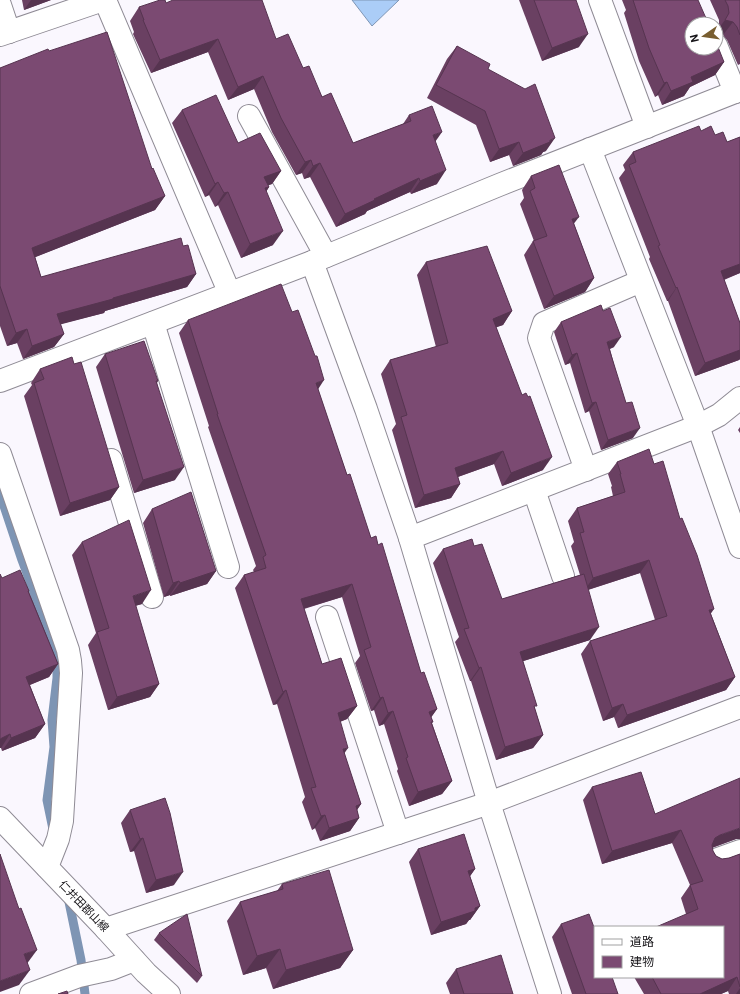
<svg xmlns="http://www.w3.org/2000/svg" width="740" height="994" viewBox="0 0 740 994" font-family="Roboto,'Noto Sans JP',sans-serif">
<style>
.water{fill:#abcdf7;stroke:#7e95b4}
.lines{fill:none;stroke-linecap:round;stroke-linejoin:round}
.stream{stroke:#7e95b4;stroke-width:9}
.street-casing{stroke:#8f8b95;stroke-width:24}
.secondary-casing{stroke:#8f8b95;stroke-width:24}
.street{stroke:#fff;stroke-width:22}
.secondary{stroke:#fff;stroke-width:22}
.wall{fill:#6a4062}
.shaded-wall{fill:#563450}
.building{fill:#7b4a72;stroke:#563450}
.labels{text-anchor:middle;stroke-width:4;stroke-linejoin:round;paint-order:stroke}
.street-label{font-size:11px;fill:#151317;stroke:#fff}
</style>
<rect width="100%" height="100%" fill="#faf7fe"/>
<polygon class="water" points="352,0 399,0 372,26"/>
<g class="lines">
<g class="stream">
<polyline points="0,494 22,560 57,655 57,678 52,720 54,747 47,800 53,829"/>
<polyline points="68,897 81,960 85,994"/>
</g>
<defs>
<g id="street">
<polyline points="105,0 230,294"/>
<polyline points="600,0 647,127"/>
<polyline points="0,5 9,32"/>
<polyline points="0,35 103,0"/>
<polyline points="716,45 735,92"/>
<polyline points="249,116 326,256"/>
<polyline points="590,149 698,426 740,547"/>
<polyline points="312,262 366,409 410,538 698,426 719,415 740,398"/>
<polyline points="153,323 228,567"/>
<polyline points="0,381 312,262 499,185 740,90"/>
<polyline points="0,454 68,650 70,661 71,673 62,821 58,839 47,867"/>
<polyline points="111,460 152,597"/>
<polyline points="586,470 539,338 544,323 641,281"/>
<polyline points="534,490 563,576"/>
<polyline points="410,538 489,803 550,994"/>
<polyline points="327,617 398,833"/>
<polyline points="715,860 740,851"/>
<polyline points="106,929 489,803 740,707"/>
<polyline points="31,994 79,976 111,969 134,960"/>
</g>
<polyline id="secondary" points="0,818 106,929 146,973 169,994"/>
</defs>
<use href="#street" class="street-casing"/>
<use href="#secondary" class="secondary-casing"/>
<use href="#street" class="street"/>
<use href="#secondary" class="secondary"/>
</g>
<g class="wall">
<polygon points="22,0 51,0 24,10"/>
<polygon points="519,0 576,0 579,47 542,61"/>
<polygon points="622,0 698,0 692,24 724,62 715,75 690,87 684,96 662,105 658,95 655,97 639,61 624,13 626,10"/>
<polygon points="710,0 740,0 740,64 738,65 727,40 723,35 716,33 716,32 719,26 719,20"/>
<polygon points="166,3 276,39 303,68 353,143 403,124 409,115 435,141 437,184 411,194 410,192 367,211 365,214 336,227 310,177 304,179 302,173 296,175 272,132 254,89 228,100 208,52 151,73 133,34 134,32 130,21 139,7"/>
<polygon points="457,46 488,69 546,151 543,152 541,155 513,166 509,155 490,162 476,125 427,98 447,59"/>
<polygon points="49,51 152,169 165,196 155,210 35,257 41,277 183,246 196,274 187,287 105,311 104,313 60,324 64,334 54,347 23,359 17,343 7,346 0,326 0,68"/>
<polygon points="182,110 238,143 281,171 272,184 268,185 269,187 266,192 273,245 241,258 218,205 215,207 209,195 205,197 172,123"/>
<polygon points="701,131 715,135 727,142 740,137 740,273 724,280 740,323 740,359 739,360 695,376 668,301 667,301 649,259 650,257 619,178 625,170 623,165 633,152"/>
<polygon points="531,176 574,224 594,278 585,292 544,309 524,255 533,241 534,241 520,204 524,198 522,190"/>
<polygon points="426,262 512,311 503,325 496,327 543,470 502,486 494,464 458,477 460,484 451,498 415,508 392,430 396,424 381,374 390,360 436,347 417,275"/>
<polygon points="188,320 318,390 347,475 371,538 378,545 421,673 437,709 431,717 433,722 432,723 452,781 442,794 409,806 397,771 398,769 384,724 379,726 374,710 371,711 355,663 360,656 342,597 304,609 322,664 357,706 347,719 340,722 344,753 361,804 357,810 359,818 350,831 320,841 315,828 312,830 302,802 305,797 277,704 273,705 235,588 244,575 254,572 253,570 256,566 208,427 209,426 179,333"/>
<polygon points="561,322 614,347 610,349 633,438 601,450 589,411 585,413 570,363 565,365 554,332"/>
<polygon points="105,354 158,381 157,383 175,480 134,493 96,367"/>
<polygon points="40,369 119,487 110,500 60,516 24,396 32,385 31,383"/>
<polygon points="740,427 740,433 738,430"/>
<polygon points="617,462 654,464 735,677 726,690 618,728 614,717 603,721 581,654 590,641 655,620 640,573 588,590 590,640 523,661 535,709 543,735 533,748 496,760 471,681 470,681 455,642 459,637 433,563 443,549 474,546 502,599 580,575 571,546 574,542 568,521 577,508 613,496 611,487 612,486 608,474"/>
<polygon points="152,509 216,571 207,584 170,596 170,595 164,597 143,523"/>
<polygon points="82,542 142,604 135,606 159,684 150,697 108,710 88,645 96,633 72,555"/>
<polygon points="2,578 29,591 29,592 58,664 49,677 30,685 45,724 35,738 2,751 1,748"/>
<polygon points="592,787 655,814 736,839 712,848 713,851 716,856 722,859 729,858 740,854 740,994 729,994 728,991 721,994 644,994 634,977 723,977 686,914 681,898 690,885 672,843 602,864 583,800"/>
<polygon points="130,810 174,885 146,893 134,851 130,852 121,823"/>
<polygon points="418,849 475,869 470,876 480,906 470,920 469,920 466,924 431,935 409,862"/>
<polygon points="282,884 353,950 340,968 273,989 266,968 243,975 227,921 240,902 277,891"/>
<polygon points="561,924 618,994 572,994 552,937"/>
<polygon points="159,933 202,976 197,983 154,940"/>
<polygon points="456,969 513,994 450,994 446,983"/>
</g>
<g class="shaded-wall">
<polygon points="31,0 51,0 24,10"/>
<polygon points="725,20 733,22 723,35 716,33 716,32"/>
<polygon points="588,34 579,47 542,61 552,48"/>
<polygon points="218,39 208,52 151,73 160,60"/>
<polygon points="724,62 715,75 690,87 684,96 662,105 671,91 691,77"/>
<polygon points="263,76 254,89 228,100 238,87"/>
<polygon points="667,82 658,95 655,97 664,83"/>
<polygon points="442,132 433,145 433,135"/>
<polygon points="555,138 546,151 543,152 541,155 513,166 523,153"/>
<polygon points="519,142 509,155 490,162 499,149"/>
<polygon points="311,160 302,173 296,175 305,162"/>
<polygon points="320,163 310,177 304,179 313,166"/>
<polygon points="446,170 437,184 411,194 420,181"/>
<polygon points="281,171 272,184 255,190 264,177"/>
<polygon points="419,178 410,192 367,211 365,214 336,227 345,214 374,199"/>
<polygon points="218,182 209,195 205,197 215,184"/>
<polygon points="269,187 260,201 265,188"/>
<polygon points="228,192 218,205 215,207 224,193"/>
<polygon points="165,196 155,210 23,262 32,248"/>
<polygon points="579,217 569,230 572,219"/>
<polygon points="283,231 273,245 241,258 250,244"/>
<polygon points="740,264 740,273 712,284 721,271"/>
<polygon points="196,274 187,287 105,311 104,313 47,328 57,314"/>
<polygon points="594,278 585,292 544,309 554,296"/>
<polygon points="677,287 668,301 667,301 676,288"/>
<polygon points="512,311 503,325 483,332 493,319"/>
<polygon points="27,329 17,343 7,346 16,333"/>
<polygon points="64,334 54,347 23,359 32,346"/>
<polygon points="621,337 614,347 601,352 607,342"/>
<polygon points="740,350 740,359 739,360 695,376 705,363"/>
<polygon points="577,353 570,363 565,365 572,355"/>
<polygon points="324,380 315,394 316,383"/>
<polygon points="596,402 589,411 585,413 592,403"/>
<polygon points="640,428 633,438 601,450 608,440"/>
<polygon points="503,451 494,464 446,481 455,468"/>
<polygon points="552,457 543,470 502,486 511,473"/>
<polygon points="184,467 175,480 134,493 143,480"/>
<polygon points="460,484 451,498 415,508 424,495"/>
<polygon points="119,487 110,500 60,516 70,503"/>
<polygon points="649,560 640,573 584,591 593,578"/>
<polygon points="216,571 207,584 170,596 180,583"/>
<polygon points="179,581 170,595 164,597 173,583"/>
<polygon points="352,584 342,597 292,612 301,599"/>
<polygon points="151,590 142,604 123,609 133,596"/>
<polygon points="714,609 705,622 709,610"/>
<polygon points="599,627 590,640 511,665 520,652"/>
<polygon points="58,664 49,677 17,690 26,677"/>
<polygon points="481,667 471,681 470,681 479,668"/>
<polygon points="735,677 726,690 618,728 627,715"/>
<polygon points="159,684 150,697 108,710 117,697"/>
<polygon points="286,690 277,704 273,705 283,692"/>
<polygon points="383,697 374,710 371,711 380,698"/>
<polygon points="623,704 614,717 603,721 612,708"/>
<polygon points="357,706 347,719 328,726 338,713"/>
<polygon points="437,709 428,722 429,712"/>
<polygon points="393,711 384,724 379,726 388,713"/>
<polygon points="45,724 35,738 2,751 11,738"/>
<polygon points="10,734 1,748 0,748 0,739"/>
<polygon points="543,735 533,748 496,760 505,747"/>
<polygon points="348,748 339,761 343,749"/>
<polygon points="452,781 442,794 409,806 418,792"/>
<polygon points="361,804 352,817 356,806"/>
<polygon points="325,815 315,828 312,830 321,816"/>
<polygon points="359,818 350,831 320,841 329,828"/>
<polygon points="740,828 740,839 736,839 711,848 715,838 720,835"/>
<polygon points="681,830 672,843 602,864 612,851"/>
<polygon points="143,838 134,851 130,852 140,839"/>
<polygon points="475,869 466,882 468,871"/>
<polygon points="183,872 174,885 146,893 156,880"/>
<polygon points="480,906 470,920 469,920 466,924 431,935 441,922"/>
<polygon points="280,949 266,968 243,975 257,956"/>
<polygon points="37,950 26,965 24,954"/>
<polygon points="353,950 340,968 273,989 286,970"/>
<polygon points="30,970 19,985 0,992 0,981"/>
<polygon points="737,977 728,991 721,994 700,994"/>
<polygon points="740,988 740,994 736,994"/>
</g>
<g class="building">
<polygon points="160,0 165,0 166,3 173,0 262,0 276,39 288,34 303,68 309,66 322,97 331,93 353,143 411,121 409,115 432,106 442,132 433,135 446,170 420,181 419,178 374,199 375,200 345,214 320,163 313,166 311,160 305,162 281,118 263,76 238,87 218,39 160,60 143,20 144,20 139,7"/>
<polygon points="534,0 576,0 588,34 552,48"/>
<polygon points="633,0 698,0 705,16 709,21 717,23 716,24 692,24 692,48 716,48 716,42 724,62 691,77 693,82 671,91 667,82 664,83 649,48"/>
<polygon points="725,0 740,0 740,35 737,27 733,22 725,20 729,13 728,6"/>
<polygon points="107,32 152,169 153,168 165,196 32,248 41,277 181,238 183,246 188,245 196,274 113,298 113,299 57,314 64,334 32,346 27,329 16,333 0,286 0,68 48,49 49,51"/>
<polygon points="457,46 490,64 488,69 525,89 535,84 555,138 550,140 550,142 523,153 519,142 499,149 485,111 436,85"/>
<polygon points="216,95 238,143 260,133 281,171 264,177 269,187 265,188 283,231 250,244 228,192 224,193 218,182 215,184 182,110"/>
<polygon points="699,126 701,131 711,126 715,135 723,132 727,142 740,137 740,264 721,271 740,323 740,350 705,363 677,287 676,288 658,246 660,245 629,165 636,162 633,152"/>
<polygon points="559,165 579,217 572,219 594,278 554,296 533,241 547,236 530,191 535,188 531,176"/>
<polygon points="487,246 512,311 493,319 522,395 526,393 528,397 530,396 552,457 511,473 503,451 455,468 460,484 424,495 401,417 407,415 390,360 448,343 426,262"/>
<polygon points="281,284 292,312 298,310 315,356 317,356 324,380 316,383 347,475 350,474 371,538 376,536 378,545 382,543 421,673 424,672 437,709 429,712 433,722 431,722 452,781 418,792 406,758 408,757 393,711 388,713 383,697 380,698 364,650 371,647 352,584 301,599 322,664 341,658 357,706 338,713 348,748 343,749 361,804 356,806 359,818 329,828 325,815 321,816 311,788 316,787 286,690 283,692 244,575 266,568 263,557 266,555 217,414 218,414 188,320"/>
<polygon points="601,305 603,311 610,308 621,337 607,342 626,403 632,402 640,428 608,440 596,402 592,403 577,353 572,355 561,322"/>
<polygon points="144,341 158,381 156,381 184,467 143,480 105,354"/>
<polygon points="72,357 74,364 81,362 119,487 70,503 34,383 44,379 40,369"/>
<polygon points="649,449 654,464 663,461 680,519 682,518 697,555 714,609 709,610 735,677 627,715 623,704 612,708 590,641 667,616 649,560 593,578 580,533 584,532 577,508 625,492 620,474 621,474 617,462"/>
<polygon points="191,492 216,571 180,583 179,581 173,583 152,509"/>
<polygon points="129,520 151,590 133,596 159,684 117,697 97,632 109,628 82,542"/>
<polygon points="472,539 474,546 482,544 502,599 584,574 599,627 520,652 537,706 534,706 543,735 505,747 481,667 479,668 464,629 469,628 443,549"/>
<polygon points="20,570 29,591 28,591 58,664 26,677 45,724 11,738 10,734 0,739 0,574 2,578"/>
<polygon points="641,772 655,814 740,778 740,828 720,835 715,838 712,845 713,851 716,856 722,859 729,858 740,854 740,987 737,977 700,994 661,994 652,977 723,977 723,927 656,927 698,909 690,885 703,881 681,830 612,851 592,787"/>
<polygon points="165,798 170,813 183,872 156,880 143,838 140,839 130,810"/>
<polygon points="464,834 475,869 468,871 480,906 475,908 475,911 441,922 418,849"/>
<polygon points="0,854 19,909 21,908 37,950 24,954 30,970 0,981"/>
<polygon points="329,870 353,950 286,970 280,949 257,956 240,902 283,889 282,884"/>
<polygon points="187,914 202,976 159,933"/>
<polygon points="589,914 595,930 595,977 612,977 618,994 586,994 561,924"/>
<polygon points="501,955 513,994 464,994 456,969"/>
<polygon points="67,991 68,994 58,994"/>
</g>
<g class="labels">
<g class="street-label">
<text transform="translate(84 906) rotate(46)" y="4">仁井田郡山線</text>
</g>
</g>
<rect x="594" y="926" width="130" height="52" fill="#ffffff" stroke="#a1a1a2"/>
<rect x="602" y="939" width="20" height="6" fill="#ffffff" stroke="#a1a1a2"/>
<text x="630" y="946" font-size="12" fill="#151317">道路</text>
<rect x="602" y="956" width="20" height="12" fill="#7b4a72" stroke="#a1a1a2"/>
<text x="630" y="966" font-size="12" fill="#151317">建物</text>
<g transform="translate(704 36) rotate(257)"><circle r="19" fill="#ffffff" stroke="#a1a1a2"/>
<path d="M0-3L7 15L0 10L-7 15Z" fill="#795e30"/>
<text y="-6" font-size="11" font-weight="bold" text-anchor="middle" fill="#151317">N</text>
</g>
</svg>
